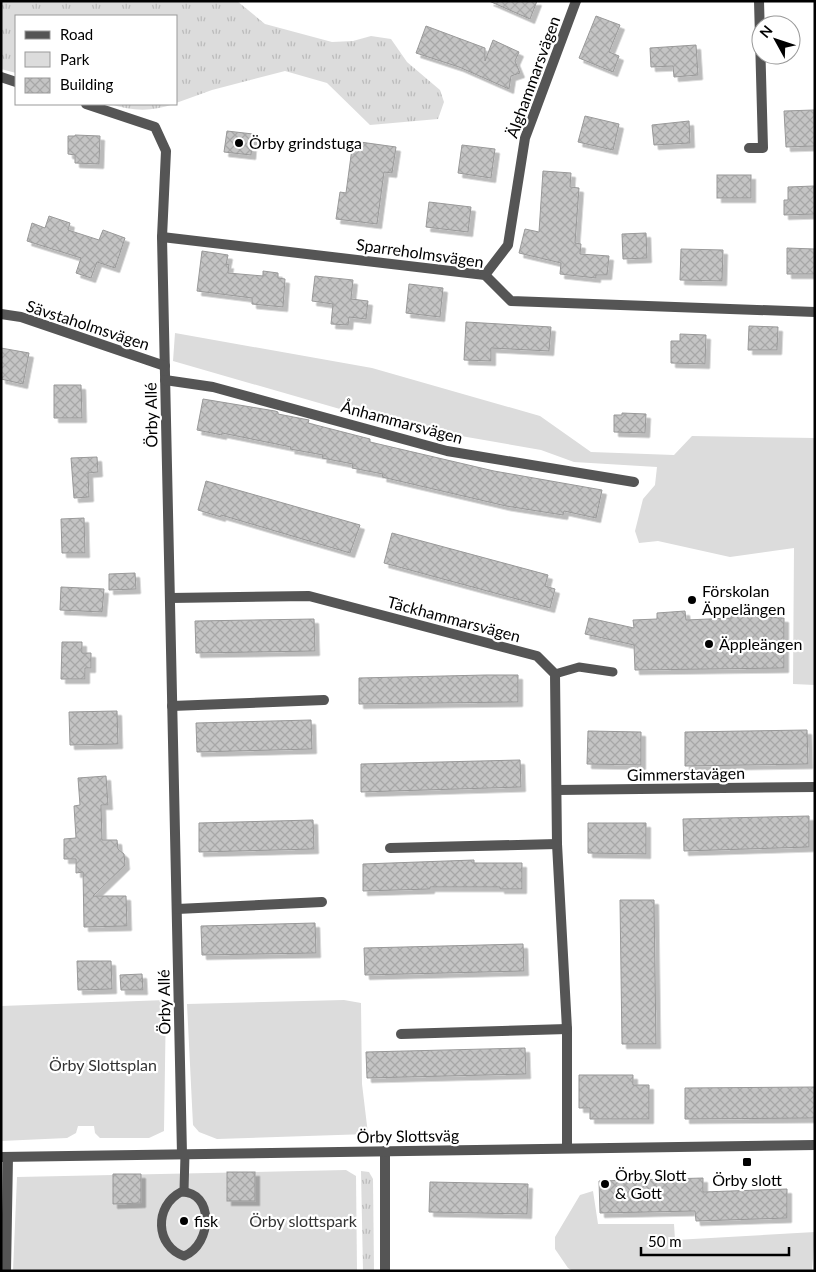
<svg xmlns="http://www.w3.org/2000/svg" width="816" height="1272" viewBox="0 0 816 1272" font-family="Lato,sans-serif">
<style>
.grass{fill:url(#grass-tufts)}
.park{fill:#dcdcdc}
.building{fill:url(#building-cross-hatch);stroke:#999;filter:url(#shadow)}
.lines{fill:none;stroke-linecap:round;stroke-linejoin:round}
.service{stroke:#555;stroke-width:9}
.minor{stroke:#555;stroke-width:10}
.poi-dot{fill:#000;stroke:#fff;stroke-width:2}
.labels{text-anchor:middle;stroke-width:4.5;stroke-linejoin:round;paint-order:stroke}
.street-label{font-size:16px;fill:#000;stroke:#fff}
.poi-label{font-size:16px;fill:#000;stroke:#fff;text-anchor:start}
.park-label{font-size:16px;fill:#333;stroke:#fff}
</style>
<defs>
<pattern id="grass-tufts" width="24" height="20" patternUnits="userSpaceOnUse" patternTransform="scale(1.25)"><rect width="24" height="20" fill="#dcdcdc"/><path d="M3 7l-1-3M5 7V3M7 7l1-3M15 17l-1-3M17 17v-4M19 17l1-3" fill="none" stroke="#bbb"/></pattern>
<pattern id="building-cross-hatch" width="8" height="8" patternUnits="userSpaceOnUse" patternTransform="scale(1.25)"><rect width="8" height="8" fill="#c4c4c4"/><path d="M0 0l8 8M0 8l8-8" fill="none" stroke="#a7a7a7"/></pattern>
<filter id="shadow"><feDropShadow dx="4.5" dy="4.5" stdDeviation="0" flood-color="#0004"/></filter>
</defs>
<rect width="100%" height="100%" fill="#fff"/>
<g class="grass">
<polygon points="1,1 237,1 265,24 332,42 353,41 371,36 391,39 407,62 440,90 444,102 438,119 370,125 327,83 285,71 212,90 176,103 176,16 16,16 16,73 1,69"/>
<path d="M110,104H174C150,112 133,111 110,104Z"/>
<polygon points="361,1171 369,1172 373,1179 374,1271 363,1271"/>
</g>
<g class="park">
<polygon points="175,333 372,368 540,416 591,452 674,455 692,436 815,438 815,685 793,684 794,548 730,557 658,541 639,543 635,531 643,499 655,485 657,467 574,462 541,450 392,424 173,361"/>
<polygon points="166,1000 164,1131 149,1138 100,1138 95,1133 94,1126 78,1126 76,1133 67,1138 1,1141 1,1006"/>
<polygon points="344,1000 361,1003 362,1084 368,1134 217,1139 199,1132 193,1125 187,1004"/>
<polygon points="346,1170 356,1176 357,1271 13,1271 17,1177"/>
<polygon points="593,1191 598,1224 674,1224 675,1240 815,1232 812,1271 573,1271 568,1268 555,1249 555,1237 580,1195"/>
</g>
<g class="building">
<polygon points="489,1 537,1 530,19"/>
<polygon points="596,16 620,25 609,52 619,56 613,72 579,58"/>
<polygon points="426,26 485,48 485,61 493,40 519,52 515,61 520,73 511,76 509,89 459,67 416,53"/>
<polygon points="696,45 698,75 674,77 673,66 651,67 650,48"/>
<polygon points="814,110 815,146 786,147 784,111"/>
<polygon points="585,116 619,124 613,150 578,142"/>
<polygon points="689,121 690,143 654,145 652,125"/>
<polygon points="227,131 253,134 251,155 224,152"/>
<polygon points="75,135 100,136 99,164 75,163 75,155 68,154 68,136 75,136"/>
<polygon points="353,141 396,147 392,173 384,172 377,224 336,219 340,192 346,193"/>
<polygon points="462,145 495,149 491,178 458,173"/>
<polygon points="543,171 571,173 570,187 579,188 575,243 581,244 580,254 609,256 607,275 596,275 596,278 560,274 561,263 519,253 525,229 539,232"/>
<rect x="717" y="175" width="34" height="23"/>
<polygon points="814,186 815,214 784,215 784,200 788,200 788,187"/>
<polygon points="429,202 471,207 468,232 426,227"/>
<polygon points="49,216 70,223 68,230 99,240 103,230 125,238 115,268 97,262 91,278 76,273 81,258 27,241 32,223 45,228"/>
<polygon points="646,233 647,258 623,259 622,234"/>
<polygon points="787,248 815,249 815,274 787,274"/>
<polygon points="681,249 723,250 722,281 680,280"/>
<polygon points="202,251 228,255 226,265 229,264 228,273 263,276 263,271 278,273 278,278 285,279 283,307 252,304 252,298 197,291"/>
<polygon points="315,276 353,280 351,299 368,301 366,319 349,317 348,325 331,324 333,304 312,301"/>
<polygon points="409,284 443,288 440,317 406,313"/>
<polygon points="466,322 551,327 549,351 491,348 491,361 464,360"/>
<polygon points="749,326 778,327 777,350 748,350"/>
<polygon points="680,334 706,335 705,364 671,363 671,341 680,341"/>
<polygon points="1,348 29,353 23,384 1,379"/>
<polygon points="54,385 81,385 82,418 54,418"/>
<polygon points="203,399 275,411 278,412 278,414 309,420 308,423 370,439 370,442 494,471 602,490 596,518 564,511 563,515 506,506 382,477 383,474 352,468 353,464 322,458 323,455 290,449 291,447 222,433 222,435 197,430"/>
<polygon points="622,413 646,414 645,433 614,432 614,415 622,415"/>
<polygon points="97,457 98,472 88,473 89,497 74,498 71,458"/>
<polygon points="206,481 360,525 350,553 221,515 221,517 198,510"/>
<polygon points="84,518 85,553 62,553 61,519"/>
<polygon points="392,533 548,575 545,586 555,589 550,608 384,563"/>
<polygon points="135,573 136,589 109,590 109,574"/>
<polygon points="61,587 104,589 102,612 60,610"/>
<polygon points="760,609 761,617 784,618 784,668 635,670 634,645 585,634 589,618 634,628 633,620 657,619 657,613 685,611 686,620 731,618 732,612"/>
<polygon points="314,619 315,651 196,653 195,621"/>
<polygon points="62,642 82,642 82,653 91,653 91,668 85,668 85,679 61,679"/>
<polygon points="486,675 518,675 518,702 359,704 359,678"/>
<polygon points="117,711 118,744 70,745 69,712"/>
<polygon points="311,720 312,749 197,752 196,723"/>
<polygon points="807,730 808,764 685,766 685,732"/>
<polygon points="588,731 641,732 641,765 587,764"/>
<polygon points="520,760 521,787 361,792 361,764"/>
<polygon points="106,776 108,805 101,805 102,840 117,840 118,849 124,854 125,865 93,896 126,896 127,926 84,927 83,872 76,873 76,859 64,859 64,839 76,838 74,806 80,805 78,778"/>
<polygon points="809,816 809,847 684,851 683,819"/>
<polygon points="313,820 314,849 199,852 199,823"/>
<polygon points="588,823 646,823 646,854 588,853"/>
<polygon points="474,860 474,863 522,863 522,889 500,889 500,887 430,887 430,889 363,891 363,864"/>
<polygon points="620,900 654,900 656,1044 622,1044"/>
<polygon points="315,923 316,953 202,955 201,926"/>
<polygon points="523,944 524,971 365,975 364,948"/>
<polygon points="77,961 111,961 112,989 78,990"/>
<polygon points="142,974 143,990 121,990 120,975"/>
<polygon points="525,1048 526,1074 367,1078 366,1052"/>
<polygon points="579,1075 633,1075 633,1085 649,1085 649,1119 590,1119 590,1108 579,1108"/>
<polygon points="815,1087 815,1118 685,1119 685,1088"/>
<rect x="227" y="1172" width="28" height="29"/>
<polygon points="113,1174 141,1174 141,1203 113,1204"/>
<polygon points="703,1178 703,1192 787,1189 787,1218 696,1221 695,1211 600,1213 599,1181"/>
<polygon points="430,1182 528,1184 527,1214 429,1212"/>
</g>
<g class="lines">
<g class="service">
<polyline points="555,674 579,667 613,672"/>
<polyline points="184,1191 185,1154"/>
<path d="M181,1192C214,1191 213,1244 184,1256C155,1246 154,1206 181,1192Z"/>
</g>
<g class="minor">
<polyline points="1,77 16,82"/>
<polyline points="86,104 155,127 166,151 162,237 182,1154"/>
<polyline points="749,148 763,148 759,1"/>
<polyline points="162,237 485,275 511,301 815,312"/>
<polyline points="485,275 508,245 525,138 576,1"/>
<polyline points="1,314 21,317 165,366"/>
<polyline points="165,380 213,387 447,451 634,482"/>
<polyline points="170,598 309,596 537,656 555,674 557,844 567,1029 567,1148"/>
<polyline points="172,706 324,700"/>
<polyline points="557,790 815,787"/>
<polyline points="390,848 557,844"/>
<polyline points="177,909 322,902"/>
<polyline points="401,1034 567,1029"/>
<polyline points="385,1151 385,1271"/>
<polyline points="1,1157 815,1145"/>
<polyline points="6,1271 8,1157"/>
</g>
</g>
<g class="poi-dot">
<circle cx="239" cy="143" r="5"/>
<circle cx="692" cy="600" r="5"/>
<circle cx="709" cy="644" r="5"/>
<rect x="742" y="1157" width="10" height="10" rx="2.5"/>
<circle cx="605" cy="1184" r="5"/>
<circle cx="184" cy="1221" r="5"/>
</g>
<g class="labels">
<g class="street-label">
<text transform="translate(533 77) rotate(-70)" y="6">Älghammarsvägen</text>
<text transform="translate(420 253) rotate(8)" y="6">Sparreholmsvägen</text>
<text transform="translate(88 325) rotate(18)" y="6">Sävstaholmsvägen</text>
<text transform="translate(151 415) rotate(-91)" y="6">Örby Allé</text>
<text transform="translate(402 422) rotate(15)" y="6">Ånhammarsvägen</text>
<text transform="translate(454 619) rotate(15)" y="6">Täckhammarsvägen</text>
<text transform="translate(686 774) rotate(-1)" y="6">Gimmerstavägen</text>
<text transform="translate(164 1002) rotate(-91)" y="6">Örby Allé</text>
<text transform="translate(408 1136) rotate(-1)" y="6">Örby Slottsväg</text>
</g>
<g class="poi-label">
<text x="249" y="149">Örby grindstuga</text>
<text x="702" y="597">Förskolan<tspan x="702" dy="18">Äppelängen</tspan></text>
<text x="719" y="650">Äppleängen</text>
<text x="615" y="1181">Örby Slott<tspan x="615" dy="18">&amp; Gott</tspan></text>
<text x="747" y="1186" text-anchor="middle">Örby slott</text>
<text x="194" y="1227">fisk</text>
</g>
<g class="park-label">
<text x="103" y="1071">Örby Slottsplan</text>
<text x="303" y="1227">Örby slottspark</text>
</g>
</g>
<rect width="816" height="1272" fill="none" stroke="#000000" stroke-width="5"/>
<rect x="15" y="15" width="162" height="90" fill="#ffffff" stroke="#999999"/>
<rect x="25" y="31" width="25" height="8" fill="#555555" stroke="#999999"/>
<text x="60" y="40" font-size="15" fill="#000000">Road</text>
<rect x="25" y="52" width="25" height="15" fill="#dcdcdc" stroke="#999999"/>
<text x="60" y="65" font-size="15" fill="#000000">Park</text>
<rect x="25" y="78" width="25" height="15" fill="url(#building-cross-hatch)" stroke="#999999"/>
<text x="60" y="90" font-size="15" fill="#000000">Building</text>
<g transform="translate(776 40) rotate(310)"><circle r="24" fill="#ffffff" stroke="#999999"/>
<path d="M0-4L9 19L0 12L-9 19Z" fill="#000000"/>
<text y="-8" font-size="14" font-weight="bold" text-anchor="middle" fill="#000000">N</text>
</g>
<path d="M641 1247v8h148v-8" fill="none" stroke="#000000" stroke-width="2.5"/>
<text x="648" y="1247" font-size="15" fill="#000000" stroke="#ffffff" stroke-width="4" paint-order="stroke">50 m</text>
</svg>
